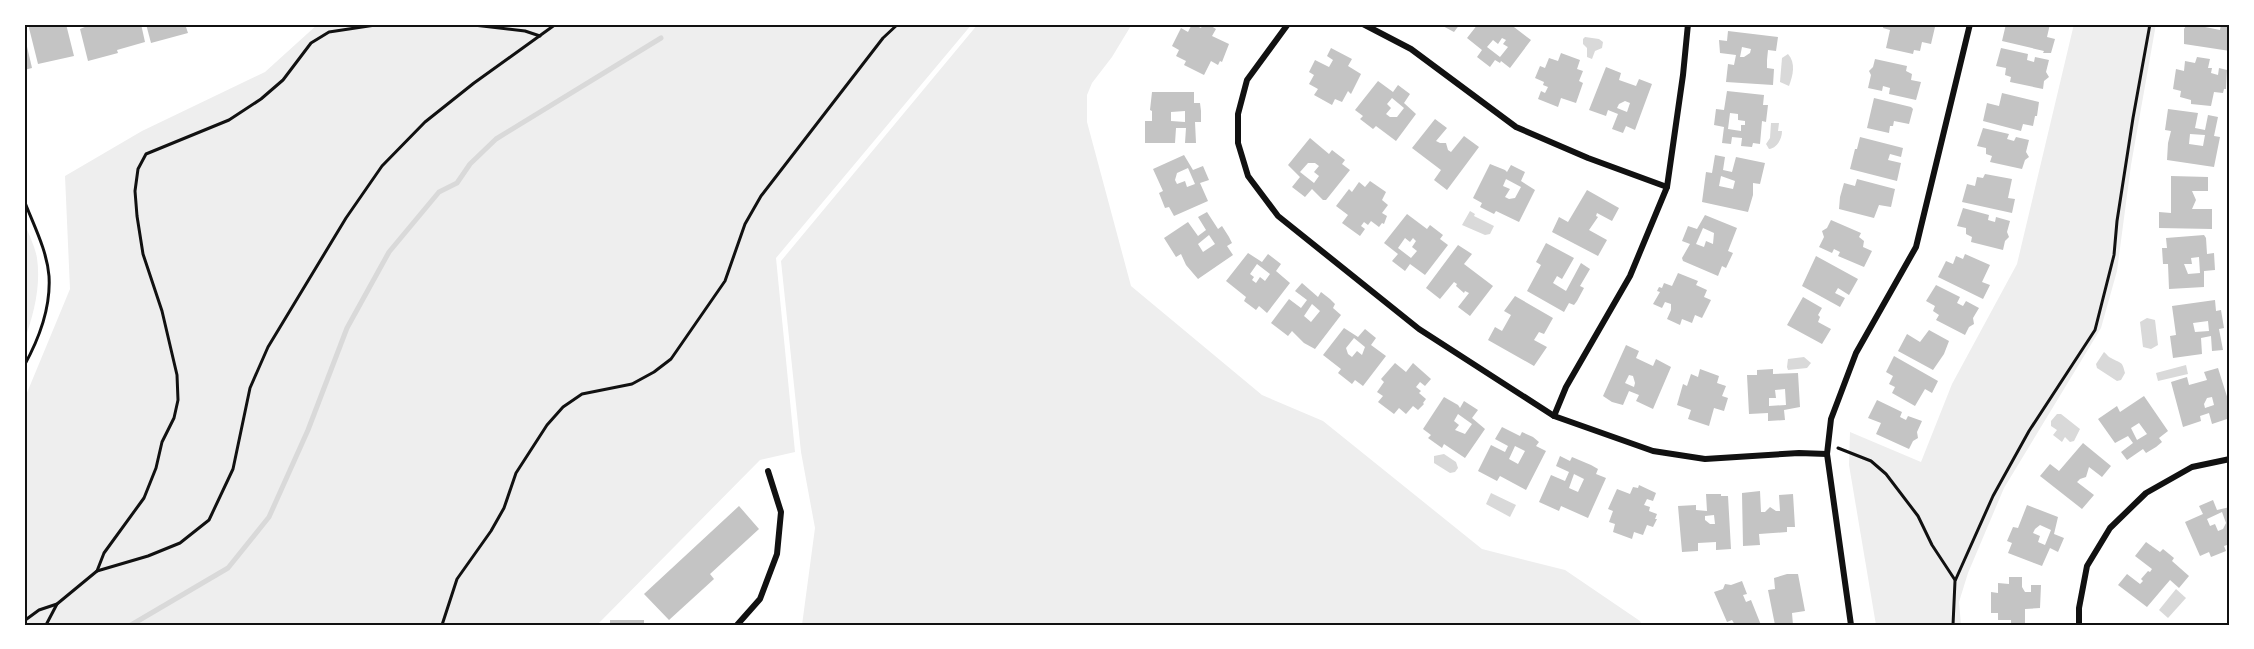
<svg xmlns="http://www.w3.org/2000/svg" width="2254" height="649" viewBox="0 0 2254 649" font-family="'Asap Condensed',sans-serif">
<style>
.green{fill:#eee}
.water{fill:#d9d9d9}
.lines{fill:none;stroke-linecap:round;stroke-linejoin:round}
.stream{stroke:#d9d9d9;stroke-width:5}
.building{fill:#c4c4c4;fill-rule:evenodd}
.path{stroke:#111;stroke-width:3}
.minor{stroke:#111;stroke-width:6}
.neatline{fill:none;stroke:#111;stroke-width:2}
</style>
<rect width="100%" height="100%" fill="#fff"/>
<g class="green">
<polygon points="318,24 972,24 776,258 795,452 760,460 597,625 24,625 24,400 70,289 65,176 142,131 265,72"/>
<polygon points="978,24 1132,24 1112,57 1092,83 1087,95 1087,122 1131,286 1262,395 1323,421 1482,549 1565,570 1640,621 1642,625 802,625 815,528 801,452 781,261"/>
<polygon points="2074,24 2156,24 2131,165 2117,271 2101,328 2004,488 1968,573 1959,602 1961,625 1876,625 1849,465 1850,432 1921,462 1952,384 2017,264"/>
<path d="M24,222C28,233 35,246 37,258C41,286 34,314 24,341Z"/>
</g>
<g class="water">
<polygon points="1585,37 1599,39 1603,42 1602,48 1595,51 1592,59 1587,57 1587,48 1583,44 1583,39"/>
<path d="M1788,54C1796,63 1793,75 1789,86L1780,82L1782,58Z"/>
<path d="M1771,123H1779L1778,131H1782C1782,139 1777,148 1769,149L1766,144L1770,138Z"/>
<polygon points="1470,211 1475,214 1474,216 1494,226 1490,234 1485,235 1462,225"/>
<polygon points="2147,318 2155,320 2158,345 2151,349 2143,347 2140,322"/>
<path d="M2104,352C2107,354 2108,357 2111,358C2121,364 2122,360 2125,373L2121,380L2117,381L2097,368L2096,364Z"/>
<polygon points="1804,357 1811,363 1807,368 1788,370 1787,367 1788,359"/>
<polygon points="2186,365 2188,374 2158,381 2156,373"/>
<polygon points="2057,414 2061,414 2080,429 2074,441 2070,442 2065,437 2062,442 2053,435 2057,430 2051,426 2051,421"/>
<polygon points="1444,454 1456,462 1458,468 1455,472 1450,473 1434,463 1434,456"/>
<polygon points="1491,493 1516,505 1510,517 1486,504"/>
<polygon points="2176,589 2186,598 2168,618 2159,610"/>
</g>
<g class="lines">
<polyline class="stream" points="131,625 228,568 269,517 308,430 347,328 389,252 439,192 457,183 470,164 496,139 661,38"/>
</g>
<g class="building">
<polygon points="28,24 66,24 74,56 38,64"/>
<polygon points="92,24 141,24 145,42 117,50 118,53 88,61 80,29"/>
<polygon points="146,24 185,24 188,33 151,43"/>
<polygon points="1192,24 1201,28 1203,24 1212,25 1211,26 1216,29 1212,36 1229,44 1222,62 1220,61 1218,65 1211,61 1204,75 1184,65 1186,61 1176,56 1179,50 1172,46 1181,28 1188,32"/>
<polygon points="1439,24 1460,24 1454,32"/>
<path d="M1478,24H1510L1531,40L1510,68L1501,61L1500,63L1495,60L1490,67L1477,57L1482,50L1467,38ZM1502,38L1506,40L1503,44L1508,47L1500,57L1487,47L1493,40L1498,44Z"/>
<polygon points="1884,24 1923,24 1935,27 1931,44 1922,42 1920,51 1914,50 1913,54 1886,48 1890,30 1883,28"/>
<polygon points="2006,24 2050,24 2047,37 2055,39 2051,53 2043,53 2044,51 2002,41"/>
<polygon points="2187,24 2206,24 2205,27 2220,30 2221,24 2230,24 2230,51 2184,44 2184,29"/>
<path d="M1728,31L1778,37L1776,51L1768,50L1767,60V68L1774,69L1773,85L1726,82L1728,64L1734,65L1736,55L1720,53L1719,40L1727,41ZM1742,47L1751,49L1750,53L1744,57H1740Z"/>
<polygon points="25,38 32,68 24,70 24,39"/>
<polygon points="1331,48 1352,59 1348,66 1361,74 1351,94 1348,91 1342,102 1335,99 1332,105 1314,95 1318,89 1309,84 1314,75 1309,72 1315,60 1329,67 1333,60 1327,56"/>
<polygon points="2001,48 2028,54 2027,60 2034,62 2035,57 2049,60 2046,72 2049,77 2044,81 2043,89 2010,82 2011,77 2005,75 2006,68 1996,66"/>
<polygon points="1561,53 1580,60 1577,69 1583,71 1579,81 1583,83 1576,103 1561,98 1558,107 1538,99 1541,91 1545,93 1548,87 1543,85 1544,82 1535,78 1540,66 1545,68 1549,58 1558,61"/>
<polygon points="2197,57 2210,59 2208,68 2212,68 2211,73 2218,75 2219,68 2227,70 2226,89 2224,89 2223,93 2214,92 2211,106 2191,104 2191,100 2180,97 2181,91 2173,89 2176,69 2184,71 2185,61 2195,63"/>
<polygon points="1875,59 1907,66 1906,71 1912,74 1911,80 1921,82 1916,100 1889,94 1890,88 1883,86 1882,91 1868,88 1871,75 1869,71 1873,67"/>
<path d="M1606,67L1621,73L1619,80L1636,86L1639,79L1652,84L1635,130L1626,126L1623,133L1612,129L1618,114L1608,110L1606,116L1589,110ZM1625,101L1630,103L1627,112L1617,108L1619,104Z"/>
<path d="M1378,81L1393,92L1398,85L1410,94L1404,103L1416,114L1396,141L1376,126L1373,129L1360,119L1363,116L1355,110ZM1392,98L1404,108L1397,117H1390L1386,114L1391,108L1387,104Z"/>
<path d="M1727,91L1764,95L1763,105H1768L1766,122L1762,121L1760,144L1753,143L1752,147L1741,146L1742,138L1732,137L1731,144L1722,143L1724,127L1714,125L1716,109L1724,110ZM1730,113L1738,114V120L1745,121V125H1741V131L1728,129Z"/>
<path d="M1152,92H1194V103H1200L1201,111V122H1195L1196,143H1185L1186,128H1176L1175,143H1145V121H1152V111L1150,110ZM1185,111V122L1171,121V112Z"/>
<polygon points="2002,93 2039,102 2037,116 2035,116 2033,126 2023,124 2021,131 1983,121 1987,103 1999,106"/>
<polygon points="1874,98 1911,107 1913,109 1909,124 1894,121 1893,126 1890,126 1889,133 1867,128"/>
<path d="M2168,109L2198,113L2195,128L2205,130L2208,115L2218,117L2214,136L2220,137L2214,167L2167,160L2168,143L2171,131L2165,130ZM2190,134L2205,135L2203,146L2189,144Z"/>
<polygon points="1435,119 1447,128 1436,141 1440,143 1446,143 1448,150 1451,152 1464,136 1479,147 1447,190 1434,180 1441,170 1412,148"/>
<polygon points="1983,128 2009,134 2007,139 2014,141 2016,137 2029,140 2026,152 2029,157 2025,160 2022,169 1990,162 1992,156 1986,154 1986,148 1977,146"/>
<polygon points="1860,137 1903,148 1901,157 1890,154 1888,160 1901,163 1897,181 1850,169 1855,149 1857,149"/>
<path d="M1310,138L1329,154L1332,150L1345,160L1342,164L1350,170L1326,200H1323L1312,189L1305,197L1292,187L1300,177L1288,165ZM1308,163H1315L1319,166L1314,172L1319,176L1314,183L1300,172Z"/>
<path d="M1184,155L1193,170L1203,166L1209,180L1200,183L1208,201L1174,216L1169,207L1165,208L1159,193L1163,191L1153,169ZM1188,168L1195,184L1187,187L1185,181L1177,184L1175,180L1177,173Z"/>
<path d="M1715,155L1725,157L1723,170L1732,172L1736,157L1765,163L1760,184L1753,183V195L1748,212L1702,202L1706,172L1712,173ZM1721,176L1735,181L1733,189L1719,186Z"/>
<path d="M1490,164L1505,170L1507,172L1511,165L1525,172L1521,181L1535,190L1519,222L1496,211L1494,214L1480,207L1482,203L1473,198ZM1506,179L1521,187L1515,198L1509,199L1505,197L1510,189L1503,186Z"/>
<polygon points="1985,174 2012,179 2008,198 2015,199 2012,213 1962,202 1967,184 1975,186 1977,177 1983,178"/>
<polygon points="2171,176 2208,177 2208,191 2192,191 2196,200 2192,209 2212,209 2212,229 2159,228 2159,212 2171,213"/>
<polygon points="1857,179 1895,189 1891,207 1879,205 1874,218 1839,209 1840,197 1844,183 1855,186"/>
<polygon points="1370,181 1386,192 1382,200 1388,205 1382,213 1387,216 1384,224 1382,223 1379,227 1371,221 1368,225 1364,222 1361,226 1365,229 1360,236 1342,223 1348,215 1336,206 1349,189 1352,192 1359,182 1365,187"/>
<polygon points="1587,190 1619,208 1612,221 1597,213 1596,216 1598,217 1589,230 1607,240 1598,256 1552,232 1559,217 1568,222"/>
<polygon points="1963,208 1989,215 1988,220 1995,222 1996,217 2010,221 2007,232 2009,237 2005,241 2003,250 1971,242 1972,237 1966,234 1966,228 1957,226"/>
<path d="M1207,212L1218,229L1222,226L1229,237L1232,243L1227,246L1233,255L1198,279L1186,265L1181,254L1176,257L1164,238L1188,222L1198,236L1206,230L1198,217ZM1209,235L1215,244L1203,252L1198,244Z"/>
<path d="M1407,214L1427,229L1430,225L1443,235L1440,239L1448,245L1425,275L1410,264L1405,271L1392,261L1398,254L1384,243ZM1405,238L1410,242L1413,238L1416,241L1412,247L1417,251L1411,258L1398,248Z"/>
<path d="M1705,215L1737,228L1728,251L1733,253L1726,268L1722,266L1718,276L1683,261L1682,258L1690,244L1682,241L1688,226L1697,229ZM1703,228L1714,233L1713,244L1706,241L1704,247L1696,244Z"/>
<polygon points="1831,220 1861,233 1859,237 1864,241 1863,247 1872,251 1864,267 1838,256 1840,252 1834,249 1832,253 1819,247 1824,237 1822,231 1827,228"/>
<path d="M2204,235L2206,238L2207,254L2214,253L2215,270L2204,271V287L2169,289L2168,264H2163L2162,248H2167L2166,238ZM2199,257L2200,273L2188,274L2184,264H2192L2191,258Z"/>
<polygon points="1546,243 1574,258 1562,279 1557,276 1553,283 1566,291 1581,263 1590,269 1580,286 1584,288 1577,301 1574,305 1569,303 1564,312 1527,291 1541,265 1536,262"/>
<polygon points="1458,245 1472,254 1464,264 1493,286 1470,316 1458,307 1469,293 1465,291 1464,293 1456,286 1457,284 1454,282 1440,299 1426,288"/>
<path d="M1248,253L1262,262L1268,254L1281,264L1276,271L1290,283L1267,313L1259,306L1256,310L1244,301L1246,297L1226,281ZM1257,264L1270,274L1265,281L1260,277L1256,283L1252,280L1254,277L1250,274Z"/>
<polygon points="1965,254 1990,265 1982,282 1990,285 1983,299 1938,277 1946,261 1953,264 1956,256 1963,259"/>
<polygon points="1816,256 1858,279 1849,295 1838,288 1835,293 1845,298 1840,307 1802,286"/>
<polygon points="1678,273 1698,281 1696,285 1707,290 1704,297 1711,300 1702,318 1695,315 1692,323 1682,319 1680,325 1667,319 1671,310 1671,304 1665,302 1662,308 1653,304 1660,292 1657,291 1659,287 1662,288 1664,283 1672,286"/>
<path d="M1302,283L1318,297L1321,292L1330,299L1335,304L1333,308L1341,315L1315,349L1304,343L1292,331L1288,336L1271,323L1289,299L1301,308L1307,300L1295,291ZM1312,304L1320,311L1311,322L1304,316Z"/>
<polygon points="1936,285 1960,297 1957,303 1963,306 1966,301 1979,308 1973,318 1974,324 1969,327 1965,335 1936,320 1939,315 1933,311 1935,306 1926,301"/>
<polygon points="1515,296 1553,318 1544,334 1539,332 1534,340 1547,347 1534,366 1488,340 1495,327 1502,331 1511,315 1504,311"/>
<polygon points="1803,297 1822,308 1818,315 1820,317 1818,322 1831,329 1822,344 1787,325"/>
<path d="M2215,300L2216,311L2221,310L2224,328L2219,329L2223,350L2212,351L2211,336L2201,338L2202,354L2173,358L2170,336L2176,335L2172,306ZM2208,321L2209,331L2195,332L2193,323Z"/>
<path d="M1344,328L1358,337L1365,329L1376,338L1371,345L1386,356L1363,386L1355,380L1352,384L1338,373L1341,369L1323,355ZM1354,338L1365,347L1362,355L1357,351L1352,357L1348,354L1346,348Z"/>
<polygon points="1929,330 1949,341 1944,354 1933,370 1898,351 1907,334 1920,342"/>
<path d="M1626,345L1639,351L1636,358L1653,366L1656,359L1671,367L1653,409L1636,401L1639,395L1629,391L1623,405L1612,402L1603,396ZM1629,375L1633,376L1635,383L1634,387L1625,383Z"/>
<polygon points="1894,356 1938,381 1932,393 1925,389 1915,406 1892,393 1895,387 1889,384 1893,376 1886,372"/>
<polygon points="1395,363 1406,372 1413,363 1431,379 1425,386 1420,382 1416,387 1421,391 1419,393 1426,399 1423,403 1424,404 1418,410 1413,406 1406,414 1399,408 1394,414 1378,402 1383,396 1377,392 1384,382 1381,379"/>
<path d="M2218,368L2230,406V418L2212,424L2209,413L2200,416L2201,421L2183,427L2171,382L2187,377L2189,385L2207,380L2204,372ZM2212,397L2214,405L2205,408L2204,404L2207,398Z"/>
<polygon points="1700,369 1719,376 1717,383 1726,386 1722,396 1728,398 1724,411 1714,408 1709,426 1688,419 1691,410 1677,405 1683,384 1687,386 1691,374 1698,377"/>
<path d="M1773,369V374L1798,373L1800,407L1784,410L1785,420L1768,421V413L1749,414L1747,375H1757V370ZM1785,389L1786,405L1769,406V398H1776L1775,390Z"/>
<path d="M2144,396L2168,431L2159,438L2162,442L2156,447L2146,453L2143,449L2127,460L2121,452L2133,443L2128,436L2115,443L2098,419L2117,406L2120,412ZM2139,423L2147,434L2137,440L2131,428Z"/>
<path d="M1444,397L1458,405L1460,408L1464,401L1478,410L1472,418L1485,429L1465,458L1444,444L1442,448L1428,438L1431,435L1423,429ZM1458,414L1472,424L1465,434L1455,430L1459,425L1454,421Z"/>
<polygon points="1877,400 1902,412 1900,417 1906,420 1908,416 1922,421 1917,432 1918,438 1913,441 1909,449 1876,434 1881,423 1868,418"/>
<path d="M1502,427L1520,436L1522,432L1533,437L1539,442L1536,446L1546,451L1526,490L1500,476L1497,481L1478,471L1491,445L1505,452L1508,446L1495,439ZM1515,446L1525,451L1518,464L1509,459Z"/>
<polygon points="2083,443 2111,466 2102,477 2089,467 2086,477 2080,479 2077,482 2094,495 2082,509 2040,476 2050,464 2059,471"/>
<path d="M1560,456L1570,461L1572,457L1591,465L1598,469L1596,474L1606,478L1588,518L1561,506L1559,511L1539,502L1551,475L1565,481L1569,472L1556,466ZM1574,474L1584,479L1578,492L1569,488Z"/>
<polygon points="1639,485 1656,493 1653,501 1647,499 1644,505 1650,507 1649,511 1657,514 1655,519 1657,519 1653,527 1647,525 1643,535 1634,532 1632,539 1613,532 1615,524 1609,522 1613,511 1608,509 1617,489 1630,494 1633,487 1638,488"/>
<polygon points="1760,491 1761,512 1765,512 1770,507 1776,511 1780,511 1779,495 1793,494 1795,527 1787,527 1787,532 1759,534 1760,545 1743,546 1742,493"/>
<path d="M1706,494H1721V496H1728L1731,549L1716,550V542L1698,543V551L1682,552L1678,506L1696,505V510L1707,511ZM1714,515L1715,524H1710L1705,520V516Z"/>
<path d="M2213,500L2217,510L2230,507V544L2224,546L2226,551L2211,557L2209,552L2200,556L2185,522L2203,514L2199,506ZM2222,512L2226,523L2223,529L2218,531L2215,524L2210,526L2207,519Z"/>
<path d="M2027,505L2058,517L2054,534L2064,538L2058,552L2050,548L2042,566L2008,553L2012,543L2007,541L2013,527L2018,528ZM2040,525L2051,530L2045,545L2038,542L2040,536L2033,533L2035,529Z"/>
<polygon points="739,506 759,529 710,574 714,579 669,620 644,594"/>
<polygon points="2146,542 2160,552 2163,549 2174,558 2172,561 2189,576 2179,588 2170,580 2147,607 2118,585 2127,574 2140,584 2143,581 2141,579 2148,571 2150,572 2152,569 2135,556"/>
<polygon points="1787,574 1798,574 1805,611 1792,613 1793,625 1775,625 1768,590 1775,589 1774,578"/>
<polygon points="2009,577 2022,577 2022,587 2025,592 2031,592 2031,585 2041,585 2040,608 2025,609 2025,625 2011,625 2011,620 1998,620 1998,613 1991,613 1991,592 1998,593 1998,583 2009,584"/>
<polygon points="1742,581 1747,594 1743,595 1746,602 1751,600 1761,625 1735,625 1732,620 1727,622 1714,592 1723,589 1725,584 1731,585"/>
<rect x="610" y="620" width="34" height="5"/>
</g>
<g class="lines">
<g class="path">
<polyline points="465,24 525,31 540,36"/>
<path d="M24,200C33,224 47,250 49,276C51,308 39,339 24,366"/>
<polyline points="1838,448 1871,461 1886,474 1918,516 1932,545 1955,580"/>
<polyline points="97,571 148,556 180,543 209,520 233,469 250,388 268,347 346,218 382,166 425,122 474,83 556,24"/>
<polyline points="24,621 39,610 57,604 97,571 104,553 144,498 156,468 162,442 174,418 178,400 177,375 162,311 143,254 137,216 135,191 138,169 146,154 229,120 261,99 283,80 311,43 329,32 382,24"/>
<polyline points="46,625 57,604"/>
<polyline points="442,625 457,579 491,531 504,508 516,473 547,425 563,407 582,394 632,384 654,372 671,359 725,281 745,224 761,196 883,38 898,24"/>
<polyline points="1953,625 1955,581 1993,496 2029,431 2095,330 2114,255 2117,221 2133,118 2150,24"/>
</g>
<g class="minor">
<polyline points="1288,24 1247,80 1238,114 1238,143 1248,176 1278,216 1419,329 1554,416 1653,451 1705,459 1799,453 1827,454"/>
<polyline points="1363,24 1411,49 1516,127 1588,158 1667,187"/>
<polyline points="1554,416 1566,387 1630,276 1667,187 1683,75 1688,24"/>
<polyline points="737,625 760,599 777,554 781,512 768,471"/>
<polyline points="1851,625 1827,454 1831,419 1856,353 1916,247 1970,24"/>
<polyline points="2079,625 2079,608 2087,566 2110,528 2146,493 2192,467 2230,459"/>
</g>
</g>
<rect width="2254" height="649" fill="none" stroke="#ffffff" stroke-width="51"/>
<rect x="26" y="26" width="2202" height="598" class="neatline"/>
</svg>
